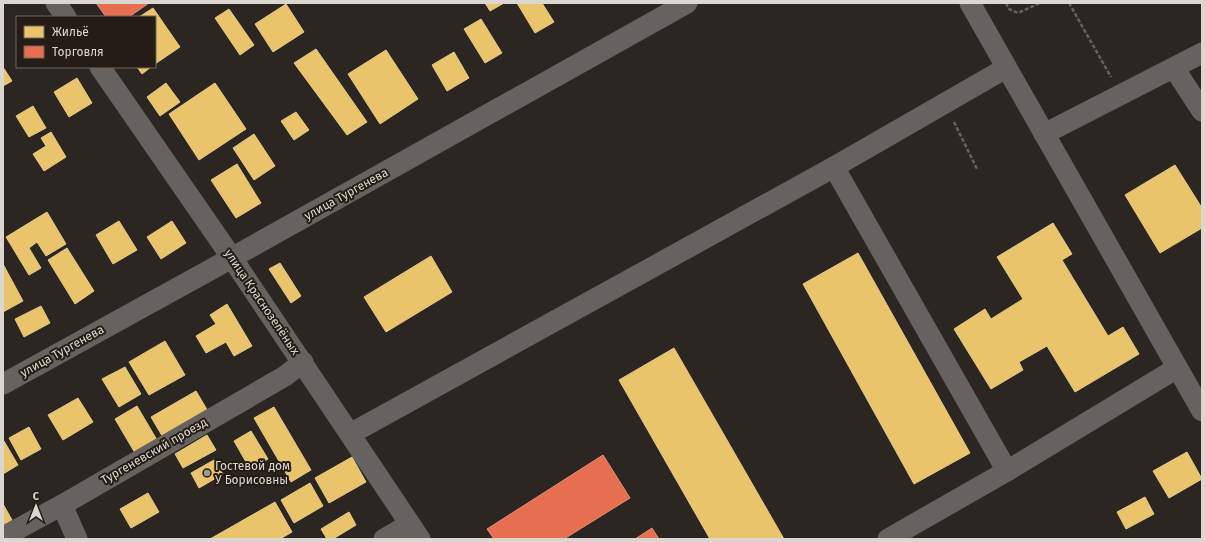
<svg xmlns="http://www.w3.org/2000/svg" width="1205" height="542" viewBox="0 0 1205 542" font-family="'Fira Sans',sans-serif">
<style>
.homes{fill:#e9c46a;stroke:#e5c989}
.shops{fill:#e76f51;stroke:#e38e77}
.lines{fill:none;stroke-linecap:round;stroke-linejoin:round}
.path{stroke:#666260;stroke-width:2.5;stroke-dasharray:4 2;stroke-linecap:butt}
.minor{stroke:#666260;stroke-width:21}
.poi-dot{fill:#9d9893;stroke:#251d15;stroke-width:1.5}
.labels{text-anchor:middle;stroke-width:4;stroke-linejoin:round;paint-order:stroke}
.street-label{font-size:12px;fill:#dbd6d0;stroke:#251d15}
.poi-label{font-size:12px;fill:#dbd6d0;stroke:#251d15;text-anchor:start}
</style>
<rect width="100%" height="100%" fill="#2b2622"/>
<g class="homes">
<polygon points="485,3 504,3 490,11"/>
<polygon points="517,3 542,3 554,22 535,33"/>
<polygon points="286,4 304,32 273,52 255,24"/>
<polygon points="153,8 180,47 155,64 155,17 139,17"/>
<polygon points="229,9 254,45 240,55 215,18"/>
<polygon points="481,19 502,53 485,63 464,29"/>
<polygon points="316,49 367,122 347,135 294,63"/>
<polygon points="386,50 418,99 380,124 348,74"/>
<polygon points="454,52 469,78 447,91 432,65"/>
<polygon points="3,67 12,81 3,86"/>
<polygon points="137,67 151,67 142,74"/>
<polygon points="77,78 92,103 69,117 54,92"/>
<polygon points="166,83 180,102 160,116 147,97"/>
<polygon points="215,83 246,129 199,160 169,114"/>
<polygon points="33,106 46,128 29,137 16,116"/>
<polygon points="296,112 309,130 294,140 281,121"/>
<polygon points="51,132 66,157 44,171 33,154 46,146 41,138"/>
<polygon points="254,134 275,166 254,180 233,148"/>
<polygon points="237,164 261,203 236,218 211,180"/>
<polygon points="1175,165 1202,208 1202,228 1160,253 1125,195"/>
<polygon points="47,212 66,244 46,256 37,242 29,248 41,268 29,275 6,237"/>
<polygon points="119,221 137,250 113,264 96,235"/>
<polygon points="172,221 186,243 161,259 147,237"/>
<polygon points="1053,223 1072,254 1062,260 1108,336 1123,327 1139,354 1075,392 1047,346 1019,362 1023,370 991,389 954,329 985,309 991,319 1023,299 997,257"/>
<polygon points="67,248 94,291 75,304 48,260"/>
<polygon points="858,253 970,453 914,484 803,284"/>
<polygon points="431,256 452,292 386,332 364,297"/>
<polygon points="280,263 301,296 291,303 269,269"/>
<polygon points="3,264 23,301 3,312"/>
<polygon points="227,304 252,346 234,356 226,342 206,353 196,336 216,324 210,315"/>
<polygon points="41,306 50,323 24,337 15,319"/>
<polygon points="165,341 185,375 149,395 129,362"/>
<polygon points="674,348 784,539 710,539 619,380"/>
<polygon points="125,367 141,394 119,407 102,379"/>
<polygon points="196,391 209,413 164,439 151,417"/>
<polygon points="78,398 93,422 63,440 48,415"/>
<polygon points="137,406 157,440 135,453 115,419"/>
<polygon points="274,407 311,470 291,482 254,418"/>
<polygon points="29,427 41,449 21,460 9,438"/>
<polygon points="251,431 268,459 250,469 234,441"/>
<polygon points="207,435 216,450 183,468 175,454"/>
<polygon points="4,441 18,465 3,474 3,442"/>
<polygon points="1187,452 1202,479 1169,498 1153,471"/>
<polygon points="352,457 366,482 329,503 315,478"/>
<polygon points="214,460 223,474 199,488 191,473"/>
<polygon points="310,483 323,506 294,523 281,500"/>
<polygon points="148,493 159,512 131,528 120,509"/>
<polygon points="1145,497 1154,514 1126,529 1117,512"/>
<polygon points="275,502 292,532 280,539 210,539"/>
<polygon points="3,504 12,520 3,525"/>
<polygon points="349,512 356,525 333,539 327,539 321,529"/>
</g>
<g class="shops">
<polygon points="96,3 149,3 129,17 106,17"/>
<polygon points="603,455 630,498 564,539 494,539 487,529"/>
<polygon points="652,528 659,539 635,539"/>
</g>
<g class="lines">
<g class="path">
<polyline points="1006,3 1009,9 1018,13 1040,3"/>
<polyline points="1069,3 1111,77"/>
<polyline points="954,122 977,169"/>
</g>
<g class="minor">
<polyline points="56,3 66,17"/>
<polyline points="970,3 1202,411"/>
<polyline points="100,67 232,258 420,539"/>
<polyline points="1174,68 1202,111"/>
<polyline points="1044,134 1202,53"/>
<polyline points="834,167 1007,471"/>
<polyline points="3,384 210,270 687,3"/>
<polyline points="350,434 834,167 1006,68"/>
<polyline points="62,505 77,539"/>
<polyline points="3,537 62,505 285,376 303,362"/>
<polyline points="384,539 410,524"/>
<polyline points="888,539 1007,471 1177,368"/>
</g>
</g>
<circle class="poi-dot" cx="207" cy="473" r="4"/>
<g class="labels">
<g class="street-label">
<text transform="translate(346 194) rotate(-29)" y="4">улица Тургенева</text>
<text transform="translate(262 302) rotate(56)" y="4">улица Краснозелёных</text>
<text transform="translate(62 351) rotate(-29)" y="4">улица Тургенева</text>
<text transform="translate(154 451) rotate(-30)" y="4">Тургеневский проезд</text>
</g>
<g class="poi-label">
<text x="215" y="470">Гостевой дом<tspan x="215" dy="14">У Борисовны</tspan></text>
</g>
</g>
<rect width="1205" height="542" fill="none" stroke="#dbd6d0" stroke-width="8"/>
<rect x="16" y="16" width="140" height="52" fill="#251d15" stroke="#6e6760"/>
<rect x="24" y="26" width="20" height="12" fill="#e9c46a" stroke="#6e6760"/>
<text x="52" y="36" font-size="12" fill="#dbd6d0">Жильё</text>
<rect x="24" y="46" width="20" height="12" fill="#e76f51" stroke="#6e6760"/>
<text x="52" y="56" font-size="12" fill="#dbd6d0">Торговля</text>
<g transform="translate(36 506)" stroke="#251d15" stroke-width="3" paint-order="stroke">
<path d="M0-3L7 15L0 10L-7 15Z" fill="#dbd6d0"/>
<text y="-6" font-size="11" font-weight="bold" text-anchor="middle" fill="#dbd6d0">С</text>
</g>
</svg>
